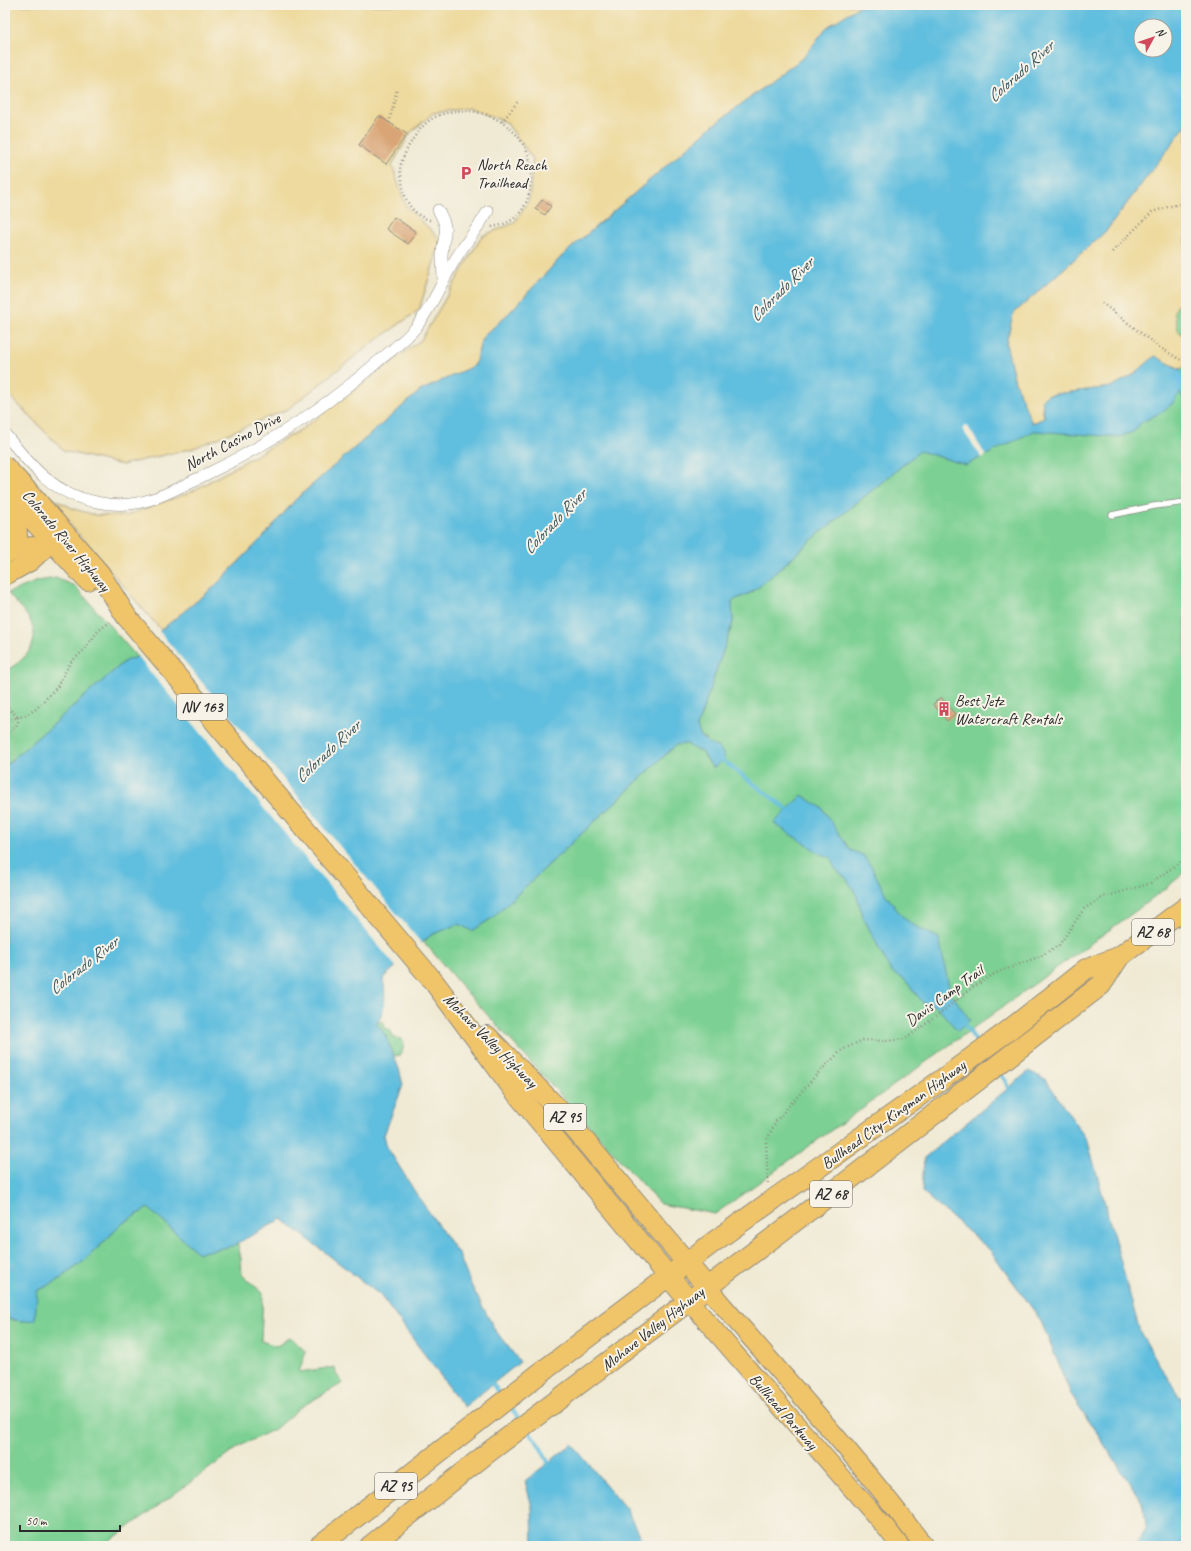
<svg xmlns="http://www.w3.org/2000/svg" width="1191" height="1551" viewBox="0 0 1191 1551" font-family="Caveat,sans-serif">
<style>
.green{fill:#7bd093;stroke:#537e5f}
.sand{fill:#eeda9e;stroke:#8c8264}
.water{fill:#60bede;stroke:#467484;fill-rule:evenodd}
.pier{fill:#f0ead4}
.lines{fill:none;stroke-linecap:round;stroke-linejoin:round}
.stream{stroke:#60bede;stroke-width:4}
.building{fill:#d9a576}
.lane-casing{stroke:#8e8a80;stroke-width:7}
.street-casing{stroke:#8e8a80;stroke-width:12}
.primary-casing{stroke:#8e8a80;stroke-width:20}
.highway-casing{stroke:#8e8a80;stroke-width:22}
.path{stroke:#8e8a80;stroke-width:2.5;stroke-dasharray:1 3;stroke-linecap:butt}
.lane{stroke:#fff;stroke-width:5.5}
.street{stroke:#fff;stroke-width:11}
.primary{stroke:#f0c469;stroke-width:18}
.highway{stroke:#f0c469;stroke-width:20}
.labels{text-anchor:middle;stroke-width:4;stroke-linejoin:round;paint-order:stroke}
.shield{fill:#f7f3e8;stroke:#686764;stroke-width:1}
.shield-label{font-size:15px;font-weight:bold;fill:#2b2b2b}
.poi-label{font-size:16px;fill:#2b2b2b;stroke:#f7f3e8;text-anchor:start}
.street-label{font-size:16px;fill:#2b2b2b;stroke:#f7f3e8}
.water-label{font-size:17px;font-style:italic;fill:#3b5761;stroke:#f7f3e8}
</style>
<rect width="100%" height="100%" fill="#f7f3e8"/>
<filter id="ink" filterUnits="userSpaceOnUse"><feTurbulence type="fractalNoise" baseFrequency=".025" numOctaves="2"/><feDisplacementMap in="SourceGraphic" scale="8" xChannelSelector="R" yChannelSelector="G"/><feConvolveMatrix kernelMatrix="1 2 1 2 8 2 1 2 1" color-interpolation-filters="sRGB"/></filter>
<filter id="wash" filterUnits="userSpaceOnUse"><feTurbulence type="fractalNoise" baseFrequency=".012" numOctaves="4" result="noise"/><feDisplacementMap in="SourceGraphic" scale="16" xChannelSelector="R" yChannelSelector="G"/><feGaussianBlur stdDeviation="0.9" result="paint"/><feColorMatrix in="noise" values="0 0 0 0 0 0 0 0 0 0 0 0 0 0 0 0 0 1.4 0 .05"/><feComposite in="paint" operator="in"/></filter>
<g filter="url(#wash)">
<rect width="100%" height="100%" fill="#f0ead4"/>
<g class="green">
<polygon points="1186,125 1186,872 1137,910 715,1214 660,1204 463,988 424,942 431,935 459,924 472,931 492,918 676,745 707,740 701,737 697,727 733,622 732,601 752,592 774,574 808,543 920,450 966,465 1106,231"/>
<path d="M56,578L75,586L137,657L125,661L5,766V671C26,660 44,641 28,617C22,608 14,601 8,593L38,581Z"/>
<polygon points="378,1022 384,1022 384,1027 390,1030 394,1038 402,1039 404,1045 401,1055 393,1056 236,1235 241,1259 242,1275 263,1293 261,1341 277,1346 290,1337 306,1352 299,1372 335,1367 336,1374 343,1383 299,1408 275,1429 240,1446 103,1546 5,1546 5,1318 21,1321 37,1291 57,1281 84,1261 123,1223 165,1197 374,1028"/>
</g>
<g class="sand">
<polygon points="5,5 861,5 826,28 804,57 711,127 563,255 509,313 482,338 475,365 420,391 297,498 264,536 213,588 161,630 32,480 52,498 74,509 95,515 125,516 191,492 302,429 421,340 482,236 514,223 529,200 533,159 506,122 470,108 433,113 410,133 392,165 406,206 441,240 419,310 367,347 288,409 194,448 122,465 64,451 5,391"/>
<polygon points="1186,125 1186,293 1174,311 1178,330 1186,340 1186,364 1181,369 1155,357 1133,375 1111,387 1048,395 1042,407 1044,417 1038,421 1031,423 1015,382 1006,344 1013,314 1106,231"/>
</g>
<g class="water">
<path d="M861,5H1186V125L1106,231L1013,314L1006,344L1015,382L1032,423L1038,421L1044,417L1042,399L1048,395L1111,387L1133,375L1155,356L1186,373V404L1180,393L1172,404L1160,413L1142,422L1133,432L1119,437L1034,431L966,465L920,451L808,543L774,574L752,592L732,601L733,622L697,727L701,737L710,744L719,748L725,757L715,767H712L702,752L690,747L688,744L676,745L492,918L472,931L459,924L431,935L383,978C386,996 386,1008 377,1024L385,1034L399,1069L403,1085L384,1135L387,1147L417,1195L459,1255L470,1283L495,1330L520,1362L464,1407L380,1295L282,1219L232,1246L198,1253L148,1208L123,1223L84,1261L57,1281L37,1291L35,1320L21,1321L5,1318V766L125,661L137,657L148,642L161,630L213,588L264,536L297,498L420,391L475,365L482,338L509,313L563,255L711,127L804,57L826,28ZM1141,26H1165V50H1141Z"/>
<path d="M802,795L822,808L850,850L863,855L871,866L886,895L901,915L913,925L939,938L950,992L970,1020L958,1031L936,1006L924,1004L904,979L891,972L863,917L856,894L846,878L835,869L831,858C820,855 817,852 809,846C797,838 785,832 774,823Z"/>
<polygon points="1029,1071 1046,1080 1088,1142 1140,1332 1165,1374 1186,1407 1186,1546 1135,1546 1146,1527 1144,1505 1071,1394 1040,1319 990,1250 922,1192 924,1158"/>
<polygon points="572,1444 626,1509 645,1546 533,1546 532,1507 525,1481"/>
</g>
<g class="pier">
<polygon points="967,425 986,456 982,458 962,429"/>
<polygon points="158,630 423,945 397,968 136,655 146,641"/>
</g>
<g class="lines">
<g class="stream">
<polyline points="718,757 791,812"/>
<polyline points="962,1021 979,1045"/>
<polyline points="998,1071 1005,1080 1010,1093"/>
<polyline points="489,1380 502,1396"/>
<polyline points="509,1405 520,1420"/>
<polyline points="527,1429 539,1445 551,1467"/>
</g>
</g>
<g id="blocks">
<g class="building">
<polygon points="379,116 407,134 386,164 359,145"/>
<polygon points="542,200 551,206 545,215 535,209"/>
<polygon points="394,217 416,232 408,244 386,229"/>
<polygon points="941,697 955,714 947,721 933,704"/>
</g>
</g>
</g>
<g filter="url(#ink)">
<use href="#blocks" fill-opacity="0" stroke="#8e8a80" stroke-width="1"/>
<g class="lines">
<defs>
<polyline id="lane" points="1112,515 1154,506 1186,502"/>
<g id="street">
<path d="M438,210C451,232 443,233 442,255C442,263 443,272 443,281"/>
<path d="M5,434C31,466 53,494 96,502C114,506 135,505 152,499C169,494 185,484 201,477C264,447 322,410 375,364C389,352 405,341 417,326C433,305 442,281 456,258C466,242 478,228 488,211"/>
</g>
<g id="primary">
<polyline points="5,555 18,549 32,546"/>
<polyline points="5,576 30,562 53,541 64,534"/>
<path d="M707,1287C780,1373 857,1456 924,1546"/>
<polyline points="689,1301 887,1529 900,1546"/>
</g>
<g id="highway">
<polyline points="5,467 34,498 100,574 126,616 434,982 514,1090 689,1301"/>
<polyline points="5,489 87,580"/>
<polyline points="7,497 16,521 18,549"/>
<polyline points="487,1036 558,1109 707,1287"/>
<polyline points="319,1546 539,1374 715,1241 940,1081 1009,1030 1086,969 1119,957 1186,907"/>
<polyline points="370,1546 490,1451 823,1200 1101,985 1119,957"/>
</g>
</defs>
<use href="#lane" class="lane-casing"/>
<use href="#street" class="street-casing"/>
<use href="#primary" class="primary-casing"/>
<use href="#highway" class="highway-casing"/>
<g class="path">
<polyline points="502,122 519,100"/>
<polyline points="389,123 397,89"/>
<path d="M430,220C411,215 404,199 402,181C402,177 400,173 400,169C402,154 417,129 430,120C439,114 451,111 462,111C477,110 494,116 507,126C522,138 531,153 531,173C531,201 522,223 491,227"/>
<polyline points="1112,252 1152,212 1171,206 1186,203"/>
<polyline points="1102,303 1159,347 1186,363"/>
<polyline points="5,705 18,717 5,722"/>
<path d="M5,737C11,731 20,726 18,717L24,716L36,709L57,687L70,663L84,650L98,631L110,622"/>
<polyline points="768,1183 766,1142 776,1121 817,1074 842,1050 863,1040 886,1041 905,1039 934,1018 973,987 996,973 1041,956 1059,945 1084,909 1103,897 1149,884 1186,858"/>
</g>
<use href="#lane" class="lane"/>
<use href="#street" class="street"/>
<use href="#primary" class="primary"/>
<use href="#highway" class="highway"/>
</g>
</g>
<defs>
<symbol id="parking-bare" viewBox="-9 -9 18 18"><path d="M-3.5-5.5H1a3.5 3.5 0 0 1 0 7H-1V5.5H-3.5ZM-1-3.4V-.6H.8a1.4 1.4 0 0 0 0-2.8Z" fill="#d1495b" stroke="#f7f3e8" stroke-width="2.5" paint-order="stroke"/></symbol>
<symbol id="building-bare" viewBox="-9 -9 18 18"><path d="M-4-6H4V6H1V3H-1V6H-4ZM-2.5-4.3h1.7v1.8h-1.7ZM.8-4.3h1.7v1.8H.8ZM-2.5-1h1.7V.8h-1.7ZM.8-1h1.7V.8H.8Z" fill="#d1495b" stroke="#f7f3e8" stroke-width="2.5" paint-order="stroke"/></symbol>
</defs>
<g fill-rule="evenodd">
<use href="#parking-bare" x="456" y="163" width="20" height="20"/>
<use href="#building-bare" x="934" y="699" width="20" height="20"/>
</g>
<g class="labels">
<g class="shield">
<rect x="177" y="694" width="50" height="26" rx="3"/>
<rect x="1132" y="919" width="42" height="26" rx="3"/>
<rect x="544" y="1104" width="42" height="26" rx="3"/>
<rect x="810" y="1181" width="42" height="26" rx="3"/>
<rect x="375" y="1473" width="42" height="26" rx="3"/>
</g>
<g class="shield-label">
<text x="202" y="712">NV 163</text>
<text x="1153" y="937">AZ 68</text>
<text x="565" y="1122">AZ 95</text>
<text x="831" y="1199">AZ 68</text>
<text x="396" y="1491">AZ 95</text>
</g>
<g class="poi-label">
<text x="477" y="170">North Reach<tspan x="477" dy="18">Trailhead</tspan></text>
<text x="955" y="706">Best Jetz<tspan x="955" dy="18">Watercraft Rentals</tspan></text>
</g>
<g class="street-label">
<text transform="translate(232 441) rotate(-28)" y="6">North Casino Drive</text>
<text transform="translate(67 540) rotate(50)" y="6">Colorado River Highway</text>
<text transform="translate(944 995) rotate(-36)" y="6">Davis Camp Trail</text>
<text transform="translate(491 1040) rotate(45)" y="6">Mohave Valley Highway</text>
<text transform="translate(893 1114) rotate(-36)" y="6">Bullhead City–Kingman Highway</text>
<text transform="translate(652 1328) rotate(-38)" y="6">Mohave Valley Highway</text>
<text transform="translate(784 1411) rotate(49)" y="6">Bullhead Parkway</text>
</g>
<g class="water-label">
<text transform="translate(1020 71) rotate(-42)" y="6">Colorado River</text>
<text transform="translate(781 289) rotate(-45)" y="6">Colorado River</text>
<text transform="translate(554 521) rotate(-46)" y="6">Colorado River</text>
<text transform="translate(327 751) rotate(-43)" y="6">Colorado River</text>
<text transform="translate(83 965) rotate(-38)" y="6">Colorado River</text>
</g>
</g>
<rect width="1191" height="1551" fill="none" stroke="#f7f3e8" stroke-width="20"/>
<g transform="translate(1153 38) rotate(50)"><circle r="19" fill="#f7f3e8" stroke="#a5a39c"/>
<path d="M0-3L7 15L0 10L-7 15Z" fill="#d1495b"/>
<text y="-6" font-size="11" font-weight="bold" text-anchor="middle" fill="#2b2b2b">N</text>
</g>
<path d="M20 1525v6h100v-6" fill="none" stroke="#2b2b2b" stroke-width="2"/>
<text x="26" y="1525" font-size="12" fill="#2b2b2b" stroke="#f7f3e8" stroke-width="3" paint-order="stroke">50 m</text>
</svg>
